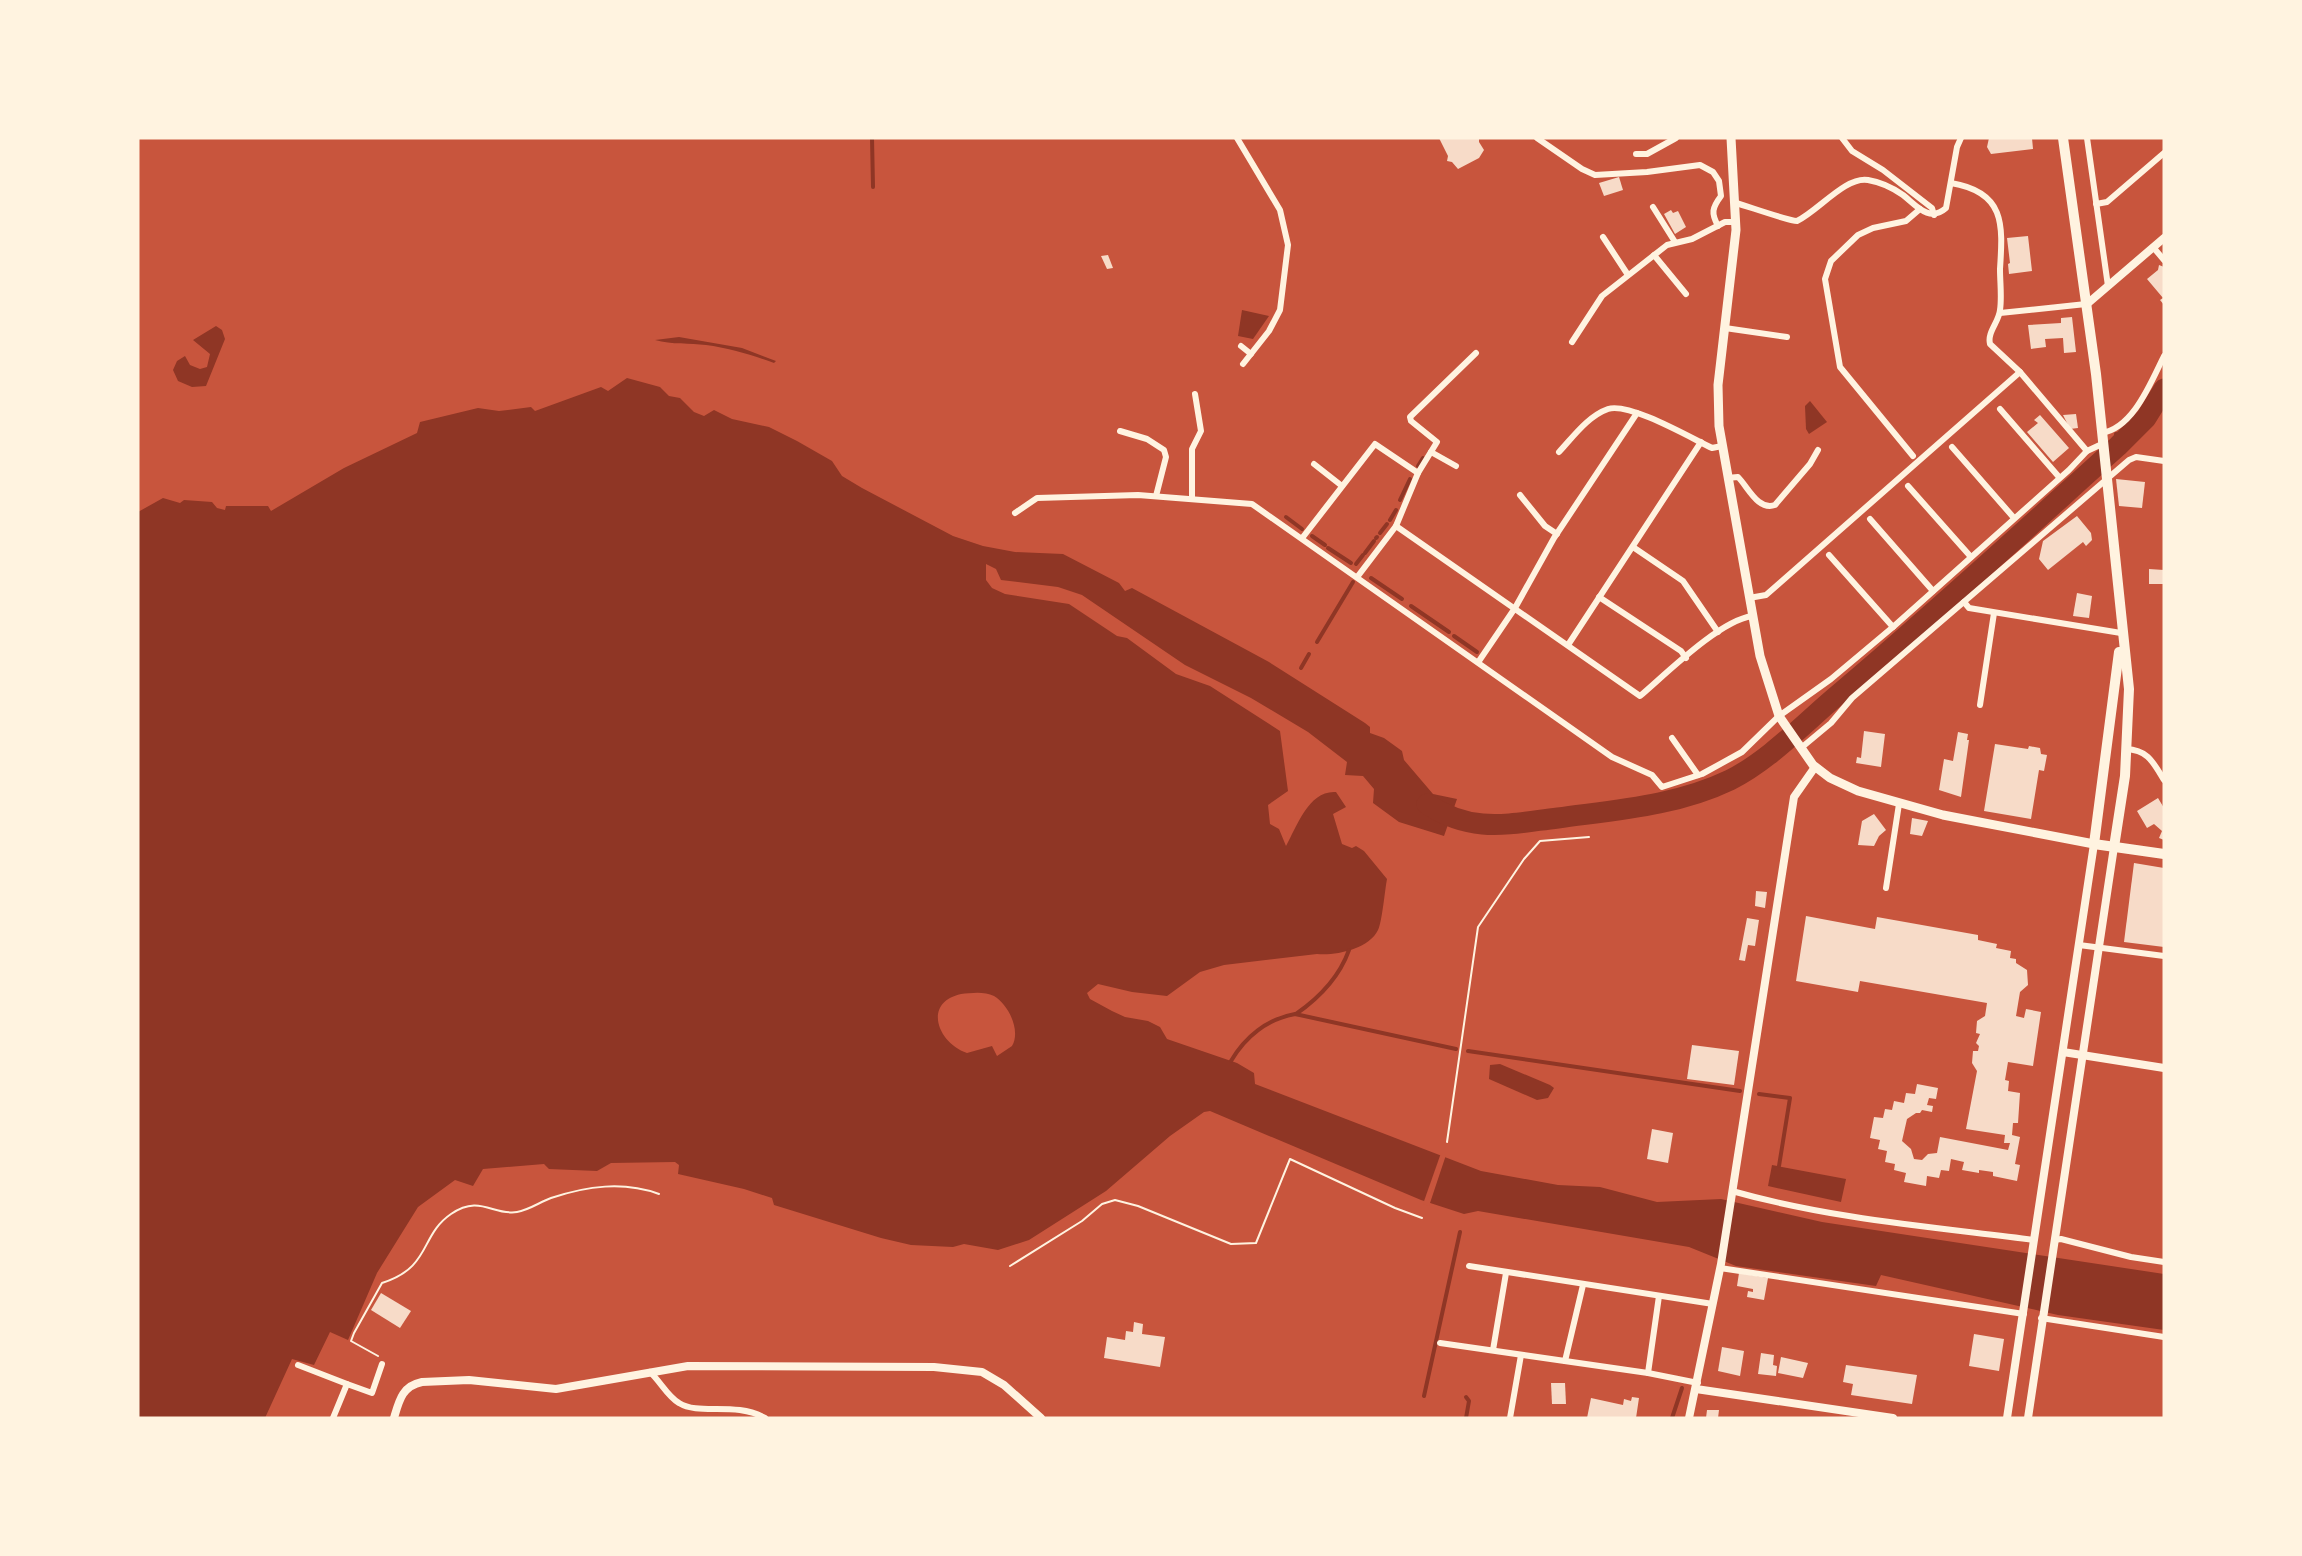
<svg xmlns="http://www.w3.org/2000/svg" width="2302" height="1556" viewBox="0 0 2302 1556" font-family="Arial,sans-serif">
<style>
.water{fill:#8f3625;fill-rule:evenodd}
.pier{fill:#c8553d}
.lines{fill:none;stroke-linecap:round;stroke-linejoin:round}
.stream{stroke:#8f3625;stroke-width:4}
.river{stroke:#8f3625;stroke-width:21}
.building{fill:#f7dbc8}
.path{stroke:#fff3e0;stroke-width:2}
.minor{stroke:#fff3e0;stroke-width:6}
.tertiary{stroke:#fff3e0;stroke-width:8}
.secondary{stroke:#fff3e0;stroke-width:9}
.primary{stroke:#fff3e0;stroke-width:10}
</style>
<rect width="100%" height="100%" fill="#c8553d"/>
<g class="water">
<polygon points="1242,310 1269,316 1253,339 1238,336"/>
<polygon points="216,326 222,330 225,339 206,386 192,387 178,381 173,370 177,361 185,356 190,365 200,369 207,367 210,354 193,340"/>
<path d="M679,337L742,348L776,361L774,363C752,355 729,348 706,345C690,343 672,345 655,340Z"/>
<path d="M627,378L660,387L669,396L680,398L694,412L704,416L714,410L732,419L769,427L797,441L832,461L842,476L862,488L953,536L983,546L1015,552L1063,554L1119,583L1125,591L1132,588L1269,662L1365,723L1370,727V733L1384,738L1402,751L1404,760L1433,794L1457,799L1444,836L1399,822L1373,803L1374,789L1363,776L1345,775L1347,762L1308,732L1251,698L1185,665L1082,595L1058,587L1001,580L996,569L986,564V580L992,588L1005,594L1069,604L1117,636L1127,638L1176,674L1210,686L1280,731L1288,791L1268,805L1270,824L1279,829L1286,846C1297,826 1309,790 1336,792L1346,807L1333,814L1342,844L1352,848L1356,846L1364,851L1387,879C1385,889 1382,923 1378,930C1369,949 1335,956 1317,954L1224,965L1200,972L1167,996L1132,992L1098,984L1087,993L1090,999L1112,1011L1125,1017L1148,1021L1160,1027L1167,1039L1237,1063L1254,1073L1255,1084L1481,1171L1558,1185L1600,1187L1657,1202L1721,1199L1822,1222L2164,1274V1330L2058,1315L1881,1275L1876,1286L1736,1266L1689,1247L1478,1211L1464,1214L1421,1200L1210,1111L1204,1112L1170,1136L1106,1191L1029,1240L998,1250L964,1244L953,1247L911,1245L881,1238L774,1205L772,1198L744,1189L678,1174L679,1165L675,1162L611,1163L597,1171L549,1169L544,1164L483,1169L473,1186L455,1180L418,1207L377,1273L348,1340L330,1332L314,1365L292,1359L265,1418H138V512L163,498L180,503L184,500L212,502L217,508L225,510L226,506H268L271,511L344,468L417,433L420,422L478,408L499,411L531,407L535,411L601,387L608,391ZM961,994C971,993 984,991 994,996C1009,1005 1021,1031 1012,1046L997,1056L992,1046L967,1053C938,1043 922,1003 961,994Z"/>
<polygon points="1810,401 1827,422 1809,434 1806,429 1805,406"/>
<polygon points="1500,1064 1550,1085 1554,1088 1548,1098 1537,1100 1489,1079 1490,1065"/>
<polygon points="1772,1165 1846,1179 1841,1202 1768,1186"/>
</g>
<polygon class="pier" points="1441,1153 1446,1155 1429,1206 1423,1204"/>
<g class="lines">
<g class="stream">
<polyline points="872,138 873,187"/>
<polyline points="2116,434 2118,446"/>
<polyline points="1418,466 1423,458"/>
<polyline points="1400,500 1410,479"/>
<polyline points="1286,517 1302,529"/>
<polyline points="1390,520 1396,510"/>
<polyline points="1380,533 1387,524"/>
<polyline points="1312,536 1325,545"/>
<polyline points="1376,538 1377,537"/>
<polyline points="1328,548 1351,563"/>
<polyline points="1365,553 1374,541"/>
<polyline points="1356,564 1363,555"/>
<polyline points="1371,578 1402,599"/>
<polyline points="1411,606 1449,632"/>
<polyline points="1454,636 1477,652"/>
<polyline points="1317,642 1353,582"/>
<polyline points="1301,668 1309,654"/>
<path d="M1296,1014C1319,998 1339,978 1349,950"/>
<polyline points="1468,1051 1740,1091"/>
<path d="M1231,1061C1245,1037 1267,1019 1295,1014L1456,1049"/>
<polyline points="1759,1094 1790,1098 1779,1166"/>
<polyline points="1424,1396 1460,1232"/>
<polyline points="1466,1418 1469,1401 1466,1397"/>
<polyline points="1672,1418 1682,1388"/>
</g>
<path class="river" d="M1427,804C1473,834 1507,824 1558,818C1616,810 1676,806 1730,780C1770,760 1805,722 1840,693C1935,613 2026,529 2118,446L2146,418L2164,389"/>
</g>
<g class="building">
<polygon points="1439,138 1479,138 1479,142 1484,150 1479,158 1458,169 1452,162 1447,161 1448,156"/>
<polygon points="1989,138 2032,138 2033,149 1991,154 1987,147"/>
<polygon points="1619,177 1623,190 1604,196 1599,183"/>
<polygon points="1671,210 1673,213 1678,211 1686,227 1675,234 1664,214"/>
<polygon points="2028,236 2032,271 2009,274 2008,264 2010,263 2007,238"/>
<polygon points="1108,255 1113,268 1107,269 1101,256"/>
<polygon points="2159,265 2164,267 2164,305 2160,300 2163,298 2147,279 2158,270"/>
<polygon points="2072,317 2076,352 2064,353 2063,338 2045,339 2046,347 2031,349 2028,325 2061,323 2061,318"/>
<polygon points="2076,414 2078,428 2070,429 2063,415"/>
<polygon points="2040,415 2069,448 2053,462 2027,432 2038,423 2034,420"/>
<polygon points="2116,479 2145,482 2142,508 2119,506"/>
<polygon points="2077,516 2091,533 2092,540 2086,546 2083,542 2048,570 2039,559 2043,541"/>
<polygon points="2149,569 2164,570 2164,584 2149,584"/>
<polygon points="2077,593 2092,596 2089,618 2073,616"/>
<polygon points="1864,731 1885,734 1881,767 1856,763 1857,757 1861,758"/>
<polygon points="1958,732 1968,734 1967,740 1969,740 1961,797 1939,790 1944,759 1953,761"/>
<polygon points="1995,744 2028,749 2029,746 2040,748 2041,754 2047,755 2044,771 2039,770 2031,819 1984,811"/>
<polygon points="2158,798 2164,808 2164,840 2159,838 2162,831 2154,824 2147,828 2137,811"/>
<polygon points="1874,814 1886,830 1879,836 1874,846 1858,845 1862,821"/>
<polygon points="1912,818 1928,821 1922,836 1910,834"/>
<polygon points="2134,863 2164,868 2164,947 2124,942"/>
<polygon points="1756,891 1767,892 1765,908 1755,906"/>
<polygon points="1806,916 1875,929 1877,917 1978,935 1978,940 1997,944 1996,948 2011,951 2010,958 2016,959 2016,963 2027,970 2028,985 2020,992 2016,1016 2024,1018 2026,1009 2041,1012 2033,1066 2008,1062 2005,1080 2009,1081 2008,1091 2020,1093 2018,1123 2013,1123 2012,1135 2020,1137 2015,1164 2020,1165 2017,1181 1993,1176 1993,1172 1979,1170 1979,1173 1962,1170 1964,1162 1951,1159 1949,1171 1941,1170 1939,1178 1927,1176 1926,1186 1904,1182 1906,1173 1894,1170 1895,1164 1885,1162 1887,1151 1878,1149 1880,1140 1870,1138 1874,1117 1883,1118 1885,1109 1892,1110 1894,1101 1904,1103 1906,1093 1915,1094 1917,1084 1938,1088 1936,1099 1929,1098 1927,1105 1933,1106 1932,1112 1922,1110 1920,1113 1916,1113 1907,1119 1902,1141 1911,1149 1914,1159 1922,1160 1928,1154 1937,1153 1940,1137 2008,1150 2010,1143 2004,1143 2005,1135 1966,1129 1977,1071 1972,1063 1973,1051 1978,1051 1979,1046 1976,1043 1980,1034 1976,1033 1977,1021 1985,1016 1987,1003 1860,981 1858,992 1796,981"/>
<polygon points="1747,918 1759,920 1755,946 1748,945 1745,961 1739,960"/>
<polygon points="1692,1045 1739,1051 1734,1085 1687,1079"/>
<polygon points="1652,1129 1673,1133 1668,1163 1647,1159"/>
<polygon points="1739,1273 1768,1278 1764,1300 1747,1297 1748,1291 1753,1292 1753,1289 1737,1286"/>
<polygon points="381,1293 411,1311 400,1328 371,1310"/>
<polygon points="1134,1322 1143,1324 1142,1334 1165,1337 1160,1367 1104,1358 1107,1337 1125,1340 1126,1331 1133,1332"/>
<polygon points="1974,1334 2004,1339 1999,1371 1969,1366"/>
<polygon points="1722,1347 1744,1351 1740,1376 1718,1371"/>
<polygon points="1761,1353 1774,1355 1773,1365 1777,1366 1776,1376 1758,1374"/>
<polygon points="1781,1357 1808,1363 1803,1378 1778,1373"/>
<polygon points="1846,1365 1917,1375 1912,1404 1851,1395 1853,1384 1843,1382"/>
<polygon points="1551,1383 1565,1383 1566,1404 1552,1404"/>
<polygon points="1632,1397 1639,1398 1636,1418 1587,1418 1591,1398 1623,1405 1624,1399 1631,1401"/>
<polygon points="1707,1410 1719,1410 1718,1418 1706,1418"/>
</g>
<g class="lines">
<g class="path">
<polyline points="1447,1142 1478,927 1524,859 1540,841 1589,837"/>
<polyline points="1010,1266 1082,1221 1102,1204 1115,1200 1138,1206 1231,1244 1256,1243 1290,1159 1395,1208 1422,1218"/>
<path d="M378,1356L351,1341L354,1333L382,1283C432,1267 419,1236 451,1214C480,1194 493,1216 517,1212C529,1210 540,1202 551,1198C587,1186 623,1181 659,1194"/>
</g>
<g class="minor">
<polyline points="1237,138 1280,210 1288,245 1280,310 1269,331 1243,364"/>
<path d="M1537,138L1582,169L1595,175L1647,172L1700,165L1713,172L1719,181L1721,196C1712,208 1711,213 1718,226"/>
<polyline points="1842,138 1852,151 1883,170 1932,208 1934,215"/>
<polyline points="2087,138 2108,286"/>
<polyline points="1636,154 1647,154 1676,138"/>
<path d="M1951,183C2005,192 2003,224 2000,269C2000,283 2002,297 2000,310C1999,322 1987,332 1990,344L2020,372L2087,451"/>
<path d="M1736,203C1747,206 1789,221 1797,221C1818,211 1846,176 1868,180C1880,182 1893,188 1903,195C1916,205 1929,223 1946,208L1957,147L1961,138"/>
<polyline points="2096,204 2107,202 2164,153"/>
<polyline points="1653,207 1675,242"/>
<polyline points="1603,237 1628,275"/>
<polyline points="2153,247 2164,260"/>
<polyline points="1654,255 1686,294"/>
<polyline points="2000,313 2086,304"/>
<polyline points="1725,328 1787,337"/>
<polyline points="1572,342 1602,296 1667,245 1692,239 1725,222 1736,222"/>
<polyline points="1241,346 1251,354"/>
<polyline points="2000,409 2059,477"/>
<polyline points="1120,431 1147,439 1164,450 1166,457 1156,496"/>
<path d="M2101,433C2133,429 2151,382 2164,356"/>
<polyline points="1952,447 2014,518"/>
<polyline points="1431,452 1456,466"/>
<path d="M1559,452C1573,437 1588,416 1608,409C1629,402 1691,438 1712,448L1722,446"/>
<polyline points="1913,456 1840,367 1825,279 1831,261 1858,235 1873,228 1906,221 1920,209"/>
<polyline points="1314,464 1342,486"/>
<path d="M1727,478L1738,477C1748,487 1758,511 1775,505L1810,464L1818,450"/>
<polyline points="1908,486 1971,557"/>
<polyline points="1520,495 1545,526 1557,534"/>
<polyline points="1192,499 1192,449 1201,431 1195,394"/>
<polyline points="1015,513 1037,498 1138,495 1252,504 1612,757 1652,775 1662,787 1702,774 1742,752 1779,716 1831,679 1893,627 2069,470 2087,451 2102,444"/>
<polyline points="1870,519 1933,591"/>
<polyline points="1396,526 1418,473 1437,442 1411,421 1410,417 1476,353"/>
<polyline points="1303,537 1375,444 1418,473"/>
<polyline points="1633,547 1683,581 1718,632"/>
<polyline points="1829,555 1893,627"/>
<path d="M1358,576L1396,526L1640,696C1667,673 1719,621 1752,616"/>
<polyline points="1599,597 1681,651 1686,658"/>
<polyline points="1749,598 1766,595 2020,372"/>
<polyline points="1964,602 1969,608 2121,633"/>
<polyline points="1568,645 1701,442"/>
<polyline points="1479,661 1515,608 1554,538 1637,413"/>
<polyline points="1980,705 1994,613"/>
<polyline points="1672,738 1698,775"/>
<polyline points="1801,748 1831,723 1852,698 2129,460 2136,457 2164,461"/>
<path d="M2126,749C2148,750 2153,762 2164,780"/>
<polyline points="1886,888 1899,804"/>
<polyline points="2079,945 2164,956"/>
<path d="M1732,1191C1831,1219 1933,1227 2034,1240"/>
<polyline points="2054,1240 2061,1239 2131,1257 2164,1262"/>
<polyline points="1469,1266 1713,1304"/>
<polyline points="1720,1268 2024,1314"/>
<polyline points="2041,1318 2164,1337"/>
<polyline points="1440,1343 1648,1373 1698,1383"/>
<polyline points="1493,1350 1506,1273"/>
<polyline points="1565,1361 1583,1285"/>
<polyline points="298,1365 347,1384"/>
<path d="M650,1372C660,1381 668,1397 679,1403C700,1416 734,1401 765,1418"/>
<polyline points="1648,1373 1659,1296"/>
<polyline points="333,1418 347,1384 372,1393 382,1364"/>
<polyline points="1510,1418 1521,1355"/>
</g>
<g class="tertiary">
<polyline points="2087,304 2164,238"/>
<polyline points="2063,1052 2164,1068"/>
<polyline points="1696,1389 1893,1418"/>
<path d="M394,1418C399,1401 402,1386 422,1382L469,1380L556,1389L688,1366L934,1367L982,1372L1004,1385L1041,1418"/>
<polyline points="1689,1418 1721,1264 1794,797 1815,767"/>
<polyline points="2007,1418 2094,844"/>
<polyline points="2028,1418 2114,847"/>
</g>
<polyline class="secondary" points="1731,138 1736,230 1718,385 1719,426 1760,656 1779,716 1813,765 1830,778 1858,791 1943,815 2094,844"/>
<g class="primary">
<polyline points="2063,138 2096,374 2129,689 2125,776 2114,847"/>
<polyline points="2119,652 2094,844 2164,854"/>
</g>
</g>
<rect width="2302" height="1556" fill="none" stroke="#fff3e0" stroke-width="279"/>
</svg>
